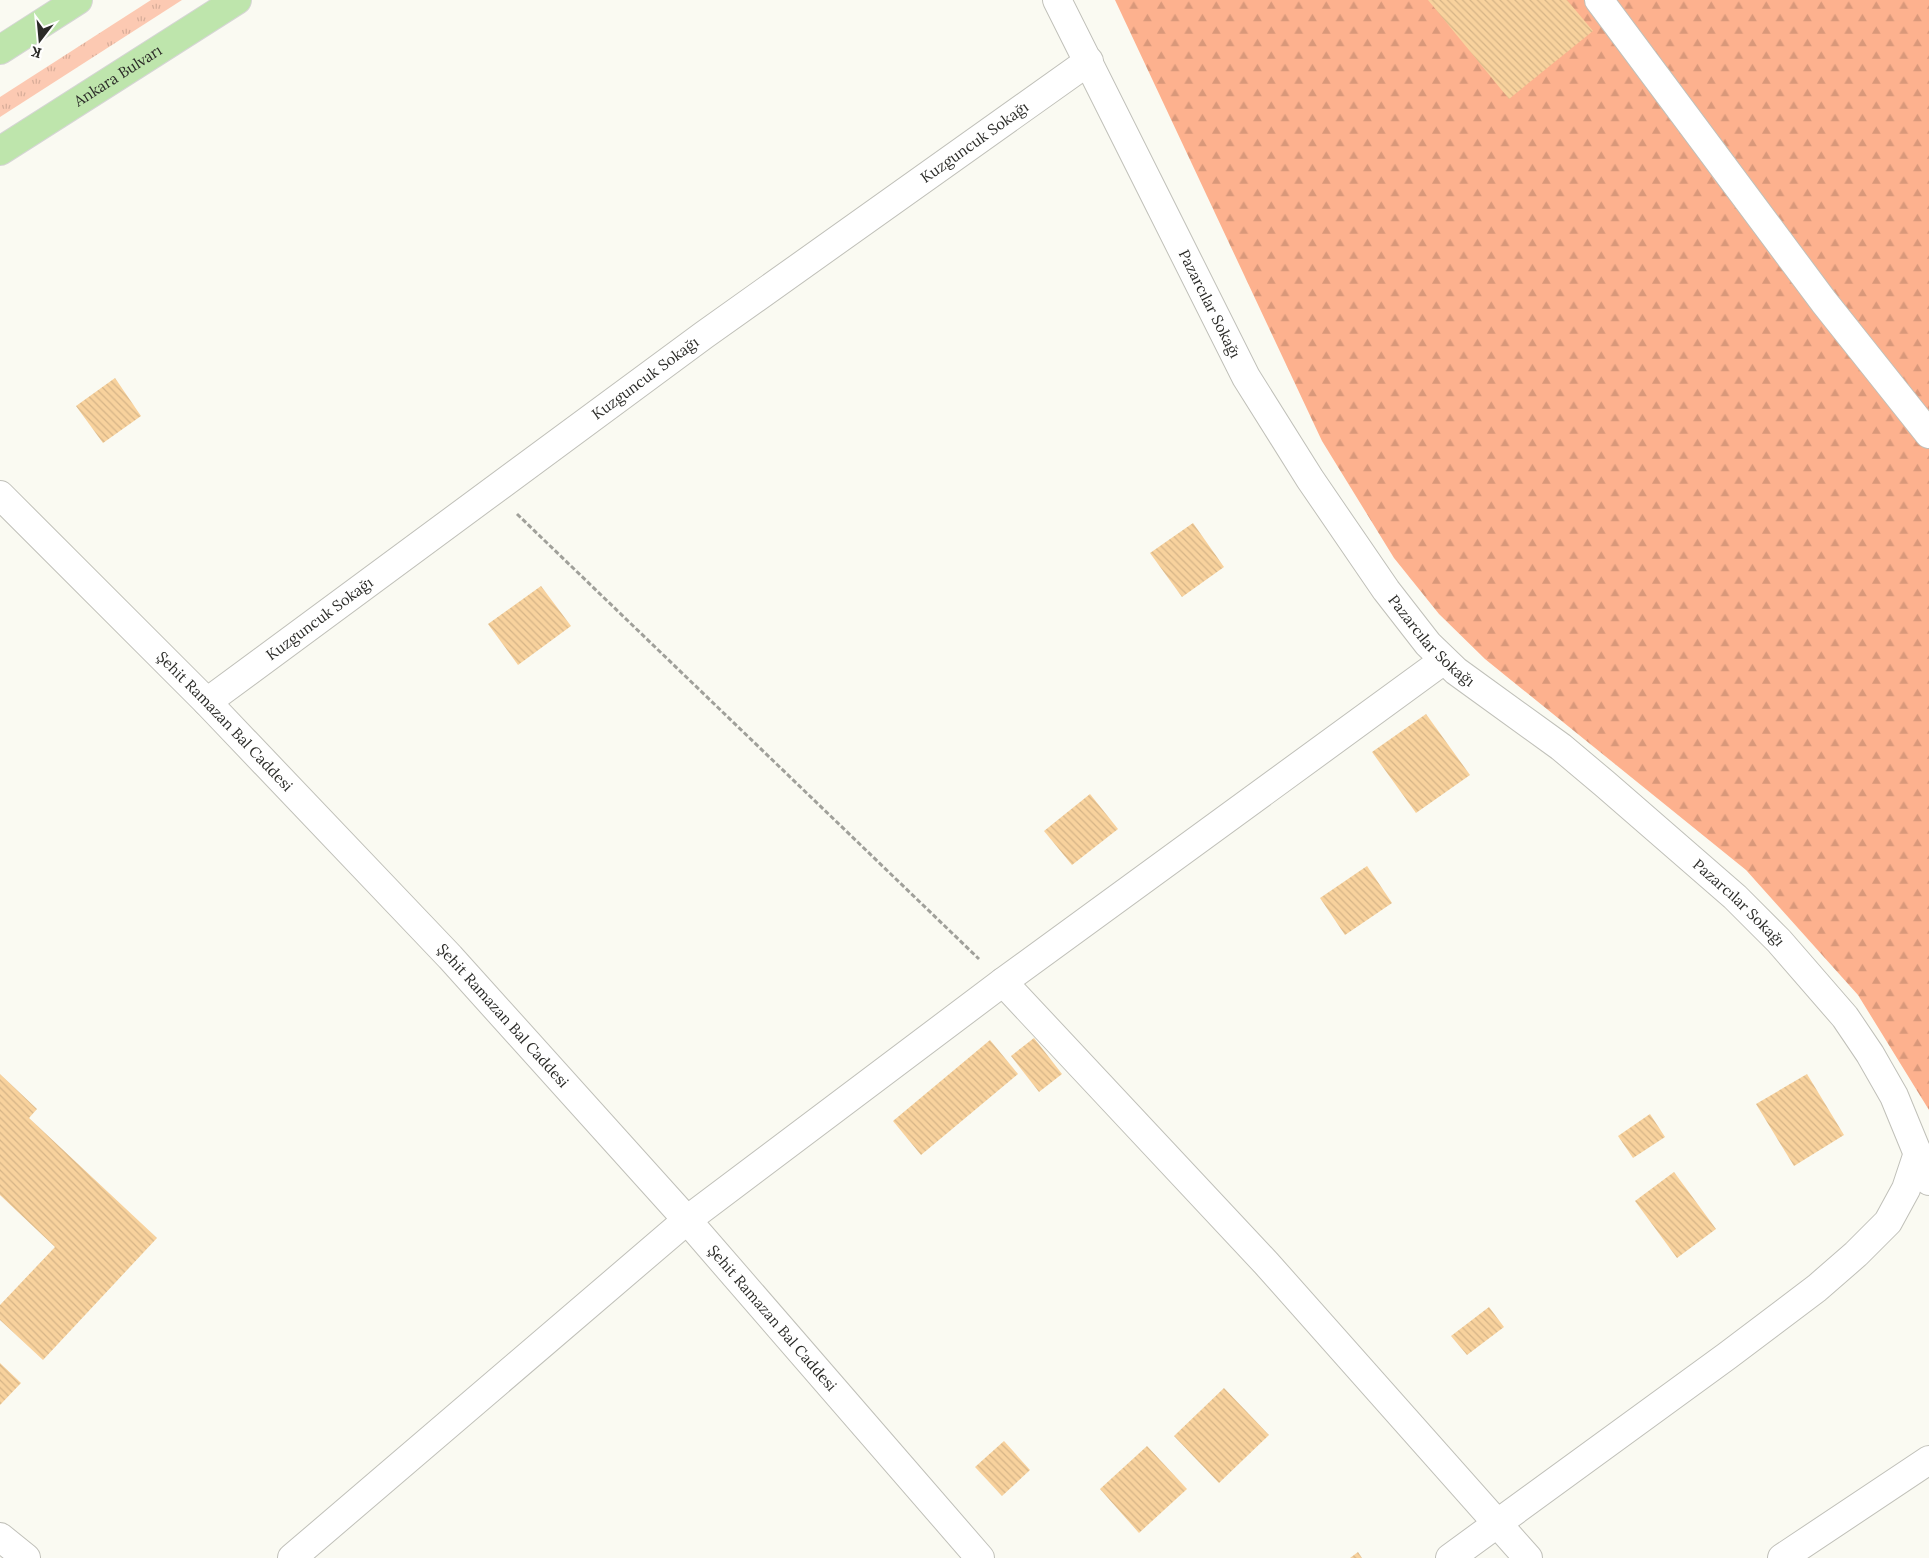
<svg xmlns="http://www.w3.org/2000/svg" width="1929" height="1558" viewBox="0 0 1929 1558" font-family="Lora,serif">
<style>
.grass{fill:url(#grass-tufts)}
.forest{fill:url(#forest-firs)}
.building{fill:url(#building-back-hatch)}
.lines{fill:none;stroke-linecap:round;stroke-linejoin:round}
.minor-casing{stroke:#c0c0b9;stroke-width:30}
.major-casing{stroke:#d5d5d4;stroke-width:30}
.path{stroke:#a0a09a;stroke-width:3;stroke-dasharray:5 2.5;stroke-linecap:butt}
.minor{stroke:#fff;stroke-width:28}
.major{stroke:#bee5ac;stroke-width:28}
.labels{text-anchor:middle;stroke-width:4;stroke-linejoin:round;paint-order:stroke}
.street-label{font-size:15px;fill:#2b2b28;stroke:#fffffe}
</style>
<defs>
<pattern id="grass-tufts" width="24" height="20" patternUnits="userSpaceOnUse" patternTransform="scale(1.25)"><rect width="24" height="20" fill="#fcc9b2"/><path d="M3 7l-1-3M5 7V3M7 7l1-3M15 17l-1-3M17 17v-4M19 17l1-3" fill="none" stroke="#d8ad99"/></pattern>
<pattern id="forest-firs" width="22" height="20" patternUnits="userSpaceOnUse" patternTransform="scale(1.25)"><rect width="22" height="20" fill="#fdb18e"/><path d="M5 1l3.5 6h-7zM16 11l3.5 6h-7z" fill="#d9987a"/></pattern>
<pattern id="building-back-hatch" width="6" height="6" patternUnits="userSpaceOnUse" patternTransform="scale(1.25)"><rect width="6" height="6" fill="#f8d29d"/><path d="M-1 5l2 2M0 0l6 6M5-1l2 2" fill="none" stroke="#d5b487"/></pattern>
</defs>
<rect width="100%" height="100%" fill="#fafaf2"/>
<polygon class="grass" points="151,0 182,0 0,117 0,97"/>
<polygon class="forest" points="1115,0 1929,0 1929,1110 1858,995 1746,870 1485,659 1439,614 1394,558 1322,441"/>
<g class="building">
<polygon points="1428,0 1567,0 1593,31 1509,99"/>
<polygon points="115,378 141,416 103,443 76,406"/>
<polygon points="1193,523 1224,567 1182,597 1150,553"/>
<polygon points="541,586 571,626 518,665 488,624"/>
<polygon points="1426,714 1470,775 1416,813 1372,752"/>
<polygon points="1090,794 1118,829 1072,865 1044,831"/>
<polygon points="1367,866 1392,903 1345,935 1320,898"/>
<polygon points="1034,1038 1062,1074 1039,1092 1011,1056"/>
<polygon points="990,1040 1018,1074 921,1155 893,1121"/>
<polygon points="0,1074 37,1109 29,1118 157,1238 43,1360 0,1320 0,1305 55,1247 0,1195"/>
<polygon points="1807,1074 1844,1135 1794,1166 1756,1104"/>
<polygon points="1650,1114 1665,1137 1633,1158 1618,1136"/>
<polygon points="1674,1172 1716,1229 1677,1258 1635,1201"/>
<polygon points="1489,1307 1504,1327 1467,1355 1451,1336"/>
<polygon points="0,1363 21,1383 0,1405"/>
<polygon points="1224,1388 1269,1435 1219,1483 1174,1436"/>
<polygon points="1004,1441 1030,1470 1002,1496 975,1467"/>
<polygon points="1147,1446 1187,1489 1139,1533 1100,1489"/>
<polygon points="1358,1552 1362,1558 1350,1558"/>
</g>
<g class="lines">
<defs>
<g id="minor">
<path id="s1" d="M1057,0L1246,377L1310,479L1386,590L1428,644L1456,671L1561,747L1605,784L1735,897L1779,941L1845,1017L1870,1054L1894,1096L1929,1181"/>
<polyline points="1599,0 1824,302 1929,434"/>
<path id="s2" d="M0,495L207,702L450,957L687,1220L980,1558"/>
<path id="s3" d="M207,702L704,335L1089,61"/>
<polyline points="1003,982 1266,1263 1528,1558"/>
<polyline points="0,1537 26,1558"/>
<polyline points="292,1558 687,1220 1003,982 1444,660"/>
<polyline points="1450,1558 1727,1356 1817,1288 1856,1254 1888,1222 1906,1189 1918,1153"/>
<polyline points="1782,1558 1929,1460"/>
</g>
<g id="major">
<polyline points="0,50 78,0"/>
<path id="s4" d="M0,151L237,0"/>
</g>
</defs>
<use href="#minor" class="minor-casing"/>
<use href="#major" class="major-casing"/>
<polyline class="path" points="517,514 979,959"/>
<use href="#minor" class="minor"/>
<use href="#major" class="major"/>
</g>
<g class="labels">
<g class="street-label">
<text dy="5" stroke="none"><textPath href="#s4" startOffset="140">Ankara Bulvarı</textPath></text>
<text dy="5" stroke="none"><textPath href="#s3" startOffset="950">Kuzguncuk Sokağı</textPath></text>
<text dy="5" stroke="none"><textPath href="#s1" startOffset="340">Pazarcılar Sokağı</textPath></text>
<text dy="5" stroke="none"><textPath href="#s3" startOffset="545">Kuzguncuk Sokağı</textPath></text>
<text dy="5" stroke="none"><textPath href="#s3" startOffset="140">Kuzguncuk Sokağı</textPath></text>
<text dy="5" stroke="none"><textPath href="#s1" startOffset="745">Pazarcılar Sokağı</textPath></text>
<text dy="5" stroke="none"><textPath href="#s2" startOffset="319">Şehit Ramazan Bal Caddesi</textPath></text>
<text dy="5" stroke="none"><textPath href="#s1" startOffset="1150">Pazarcılar Sokağı</textPath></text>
<text dy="5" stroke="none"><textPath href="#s2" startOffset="724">Şehit Ramazan Bal Caddesi</textPath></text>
<text dy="5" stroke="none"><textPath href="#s2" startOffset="1129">Şehit Ramazan Bal Caddesi</textPath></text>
</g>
</g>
<g transform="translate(40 40) rotate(196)" stroke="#fffffe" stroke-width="4" paint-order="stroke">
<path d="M0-4L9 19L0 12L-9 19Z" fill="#2b2b28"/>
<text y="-8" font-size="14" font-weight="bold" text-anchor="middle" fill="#2b2b28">K</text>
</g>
</svg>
